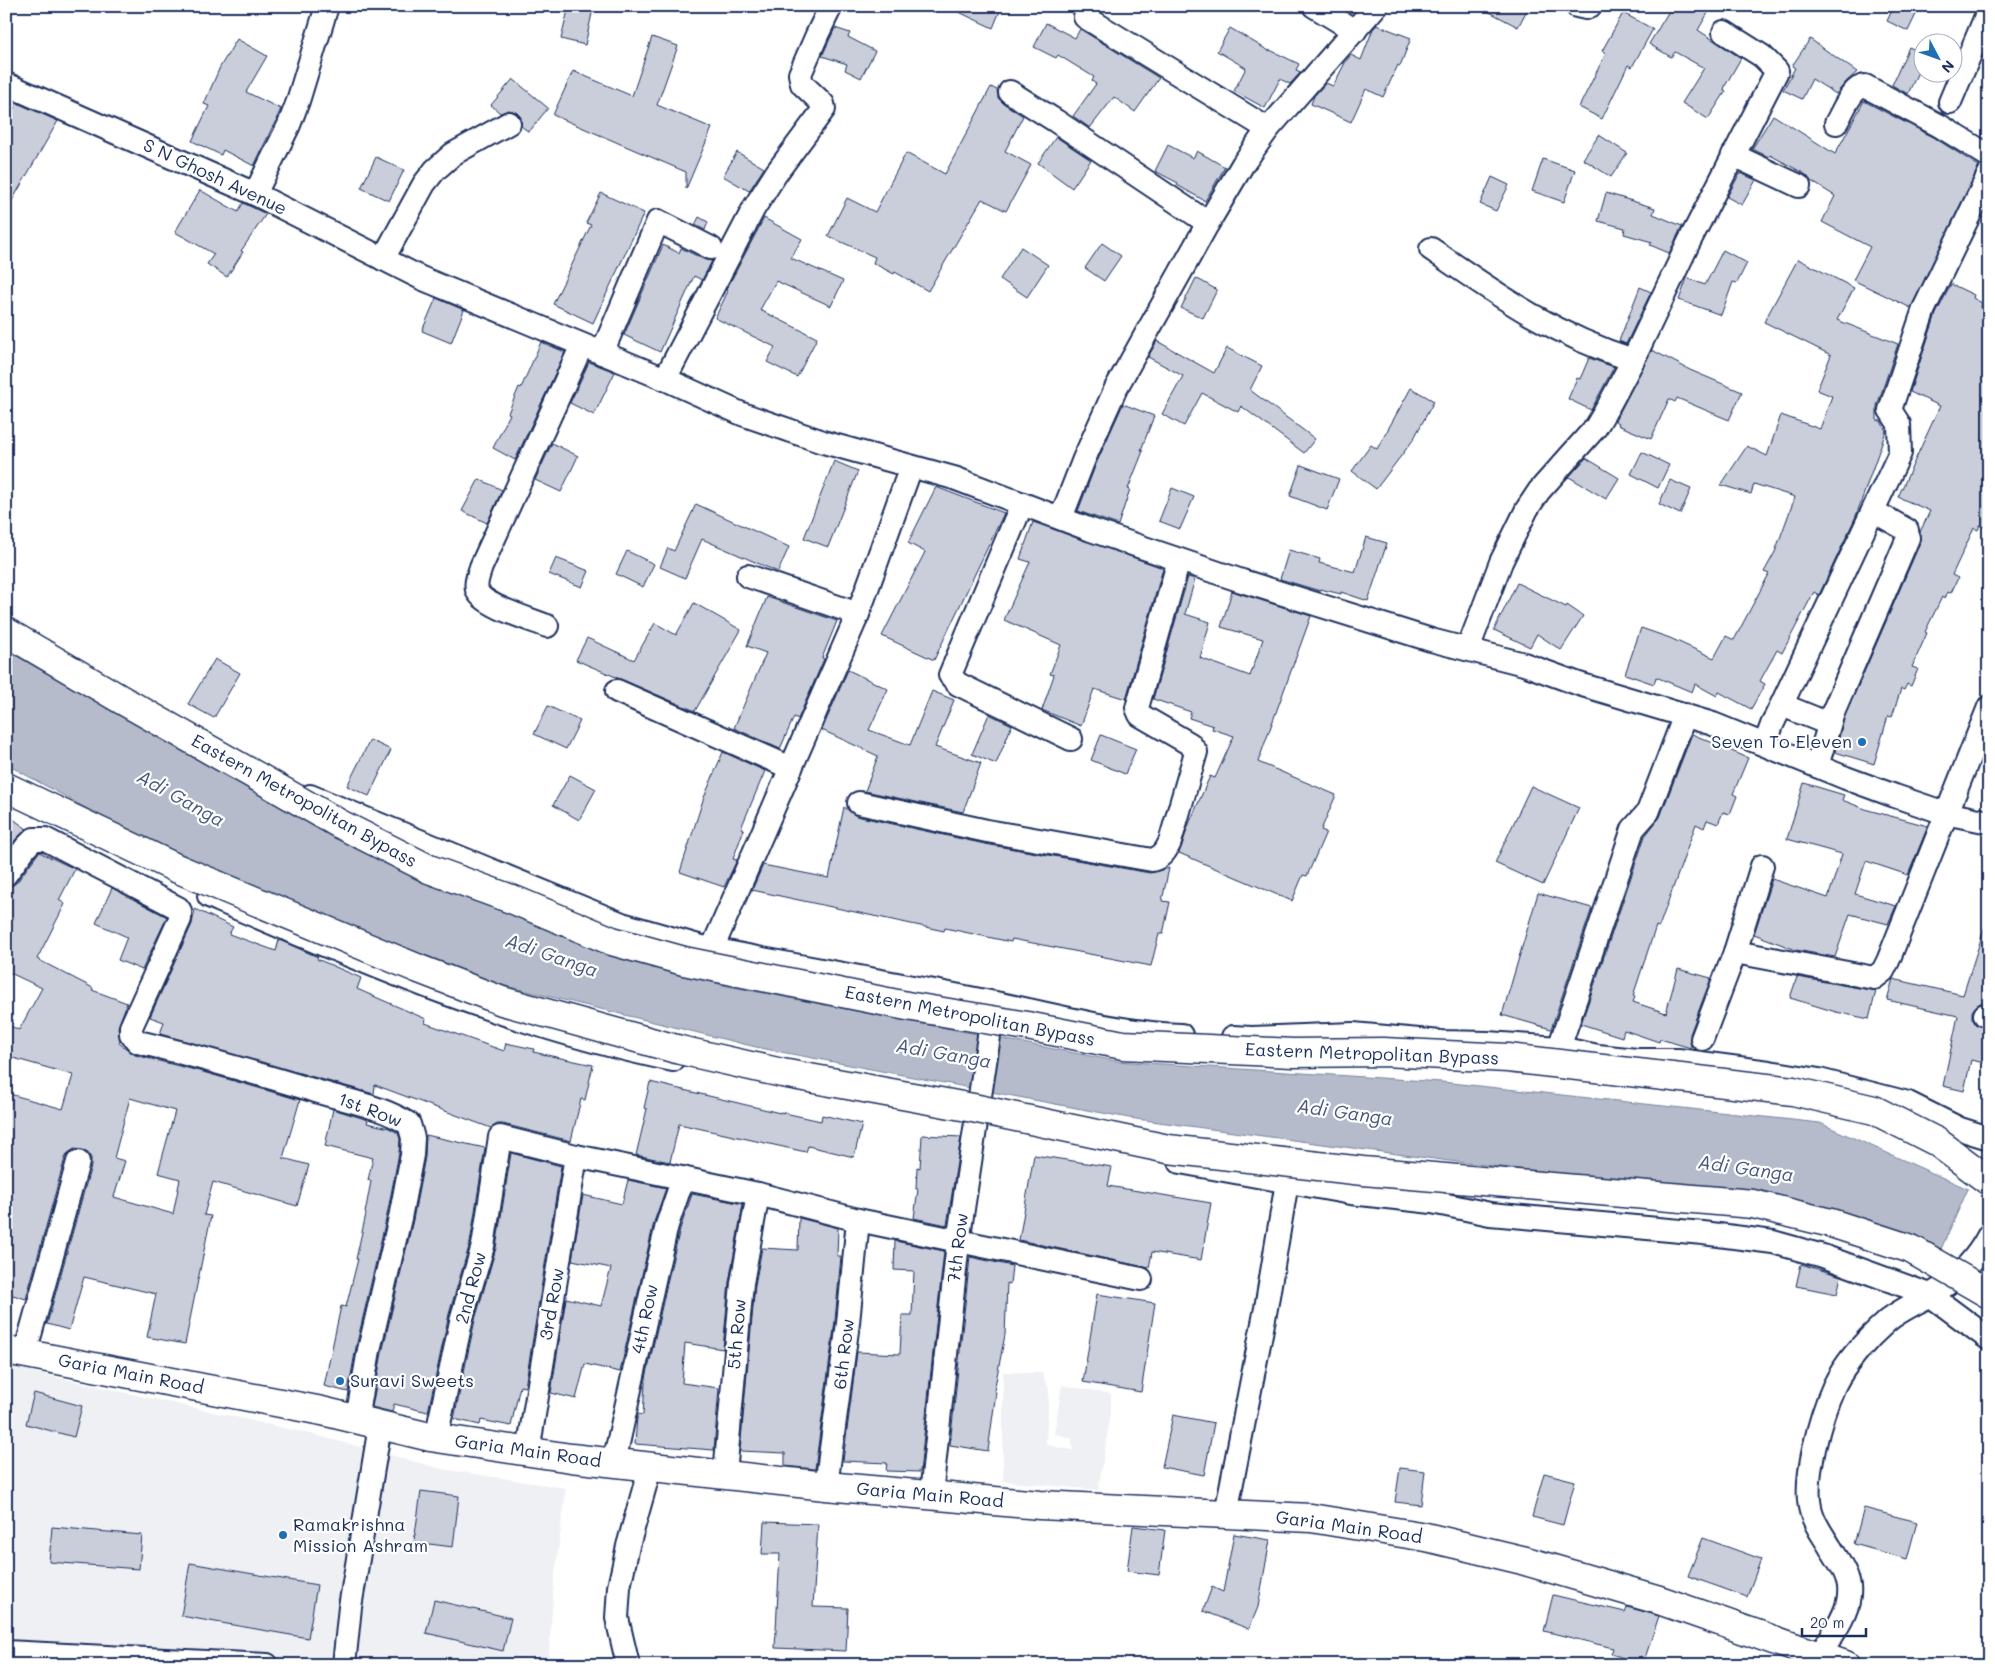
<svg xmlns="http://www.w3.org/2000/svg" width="1995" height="1671" viewBox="0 0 1995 1671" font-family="Mali,sans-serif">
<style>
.built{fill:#eff0f4}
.water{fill:#b5bbca;stroke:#77839f}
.building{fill:#caceda;stroke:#1b2f5e;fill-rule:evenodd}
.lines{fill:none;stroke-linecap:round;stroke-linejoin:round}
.minor-casing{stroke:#1b2f5e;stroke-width:26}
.major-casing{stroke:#1b2f5e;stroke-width:31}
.minor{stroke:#fff;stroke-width:22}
.major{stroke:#fff;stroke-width:28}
.major-bridge-casing{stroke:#1b2f5e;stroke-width:31;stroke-linecap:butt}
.major-bridge{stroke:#fff;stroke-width:28}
.poi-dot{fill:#1f6fb2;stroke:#fff;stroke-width:2}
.labels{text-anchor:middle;stroke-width:4.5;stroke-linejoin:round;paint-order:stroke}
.street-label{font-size:18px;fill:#1b2f5e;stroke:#fff}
.poi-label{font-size:18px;fill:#1b2f5e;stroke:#fff;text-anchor:start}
.water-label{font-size:19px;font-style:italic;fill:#49597e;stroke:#fff}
</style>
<rect width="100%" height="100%" fill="#fff"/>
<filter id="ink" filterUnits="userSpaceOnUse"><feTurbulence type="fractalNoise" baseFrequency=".02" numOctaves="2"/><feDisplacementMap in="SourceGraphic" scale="10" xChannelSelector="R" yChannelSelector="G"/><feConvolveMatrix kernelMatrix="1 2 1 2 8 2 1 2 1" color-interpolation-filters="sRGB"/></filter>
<g filter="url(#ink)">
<g class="built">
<polygon points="6,1366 311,1434 442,1469 566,1488 554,1583 548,1665 6,1665"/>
<polygon points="1003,1372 1042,1373 1049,1389 1046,1445 1073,1450 1072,1438 1054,1434 1062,1385 1111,1394 1111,1413 1098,1490 1003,1481"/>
</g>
<polygon class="water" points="6,650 267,799 547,930 722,985 1116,1061 1442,1082 1820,1123 1968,1189 1941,1249 1795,1200 1449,1161 1129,1118 760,1048 498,984 173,856 6,764"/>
<g class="building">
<polygon points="569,6 593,9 585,45 561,39"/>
<polygon points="946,6 1002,6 993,28"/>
<polygon points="1478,6 1529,6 1518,27"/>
<polygon points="1672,6 1712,6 1698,30 1741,58 1725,86 1724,90 1726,91 1708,119 1682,103 1704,68 1675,52 1671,57 1649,44"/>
<polygon points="1894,6 1920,6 1908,31 1887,21"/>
<polygon points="1623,13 1653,29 1632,67 1628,65 1602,119 1579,107 1606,53 1602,51"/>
<polygon points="1046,23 1075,38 1080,29 1159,78 1135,112 1114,97 1090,128 1073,116 1096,84 1092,81 1094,77 1058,55 1056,58 1034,47"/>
<polygon points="1377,25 1411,38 1400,66 1398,65 1383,97 1366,89 1351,122 1311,104 1314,96 1326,83 1333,86 1346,61 1351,55 1361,60 1373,29"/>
<polygon points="835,28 850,33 848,37 875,51 861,78 845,70 847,64 822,56"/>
<polygon points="1230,28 1269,51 1270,50 1299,64 1296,70 1301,72 1290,84 1280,79 1265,108 1234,91 1246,68 1217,51"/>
<polygon points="652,37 678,46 657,105 712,128 686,189 686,172 553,115 573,71 632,96"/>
<polygon points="237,39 267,56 246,92 281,109 254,166 223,150 221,155 192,141 209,106 204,104 220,67"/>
<polygon points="1810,39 1857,72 1846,82 1836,94 1812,79 1802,99 1783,90 1795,68 1792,66"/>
<polygon points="1909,47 1922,53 1922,63 1908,94 1892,85"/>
<polygon points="513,79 548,108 529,132 521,126 521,117 516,112 509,110 500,113 491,105"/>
<polygon points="991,87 997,90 998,98 1003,103 1023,116 1005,151 1031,165 1006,211 982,199 928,291 895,272 894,274 873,263 875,257 828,236 847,198 875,212 906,153 945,174"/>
<polygon points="1864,101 1933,137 1979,166 1911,308 1853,280 1870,247 1822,222 1835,196 1811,181 1805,174 1770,155 1769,157 1752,149 1773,115 1835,154"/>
<polygon points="17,103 58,121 6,211 6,122"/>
<polygon points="1599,135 1627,153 1611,177 1583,159"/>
<polygon points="1056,137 1091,160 1072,188 1038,163"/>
<polygon points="1168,145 1193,158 1197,151 1225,167 1205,201 1177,185 1178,183 1155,171"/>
<polygon points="737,152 764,168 749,191 723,176"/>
<polygon points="376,157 404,170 389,201 361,188"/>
<polygon points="1543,159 1575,170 1564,202 1532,191"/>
<polygon points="1740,173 1756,180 1742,205 1727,197"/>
<polygon points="1492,177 1509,185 1496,211 1480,204"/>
<polygon points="200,190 238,212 243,203 266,214 241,251 243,252 227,277 207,264 214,254 175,232"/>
<polygon points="601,193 644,213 593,323 553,304 591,225 586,223"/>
<polygon points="1606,193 1655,208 1653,214 1682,226 1669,253 1650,245 1652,242 1624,234 1625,228 1598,221"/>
<polygon points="699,217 708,222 705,230 695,225"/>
<polygon points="764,218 802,239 791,258 843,281 831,306 776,281 760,310 817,338 797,377 767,362 775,347 715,318 728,291 726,290"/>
<polygon points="1102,243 1121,256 1104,281 1085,268"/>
<polygon points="663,245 679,253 681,248 705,260 712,261 702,280 694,276 660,352 624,335"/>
<polygon points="1021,247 1048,265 1027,297 1000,279"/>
<polygon points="1723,250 1747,263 1737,283 1733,282 1721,315 1679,300 1687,278 1705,285"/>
<polygon points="1798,259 1854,288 1837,320 1898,344 1877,406 1877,420 1881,421 1886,431 1856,516 1819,595 1814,592 1782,653 1777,650 1760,681 1765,684 1751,709 1719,692 1717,696 1695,684 1692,692 1656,677 1654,684 1625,674 1641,628 1670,638 1714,658 1726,636 1734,640 1769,574 1764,572 1775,552 1795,497 1754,484 1751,494 1721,485 1747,446 1767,456 1781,415 1820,429 1832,396 1817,390 1831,355 1764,322"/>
<polygon points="1196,278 1217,290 1203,318 1181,308"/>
<polygon points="1951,284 1974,295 1973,298 1982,303 1981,307 1989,311 1989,529 1980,525 1978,530 1974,528 1952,575 1958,578 1951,593 1947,592 1944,599 1942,597 1925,632 1927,633 1912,667 1918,669 1911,686 1907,684 1904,690 1901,689 1892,717 1888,716 1874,764 1835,752 1845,716 1920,543 1920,532 1930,511 1898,497 1940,406 1910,392 1936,314"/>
<polygon points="1640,287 1651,292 1626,344 1619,341"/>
<polygon points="436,298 464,310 451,343 422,331"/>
<polygon points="1157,341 1214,373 1227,348 1262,366 1250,390 1315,439 1304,453 1241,406 1238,412 1202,393 1184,426 1162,414 1183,376 1148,357"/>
<polygon points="541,342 565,352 515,460 493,448 510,414 508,413 519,387 521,388"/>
<polygon points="1652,350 1690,370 1742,392 1729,420 1677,398 1675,402 1669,399 1651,439 1618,425 1619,423 1615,421"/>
<polygon points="1589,358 1614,367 1591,410 1568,399 1577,378 1580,379"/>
<polygon points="589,362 615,372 594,415 570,403"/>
<polygon points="1411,388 1434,401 1413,440 1376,489 1352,471 1371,445 1377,449"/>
<polygon points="1123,404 1154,416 1141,450 1143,451 1128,489 1130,489 1118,525 1078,511 1096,464"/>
<polygon points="552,443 578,456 561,492 535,480"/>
<polygon points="1642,452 1669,465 1658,488 1631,474"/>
<polygon points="1586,458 1619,478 1606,499 1569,477"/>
<polygon points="834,461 858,471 828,547 804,538"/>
<polygon points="1301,465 1339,479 1327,510 1290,496"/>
<polygon points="479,479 502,490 487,523 462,511"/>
<polygon points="1670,480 1691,489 1680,514 1659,504"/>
<polygon points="936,487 1004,513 934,660 882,636 925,552 908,543"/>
<polygon points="1172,488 1194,497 1180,529 1159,521"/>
<polygon points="696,504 789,547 778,572 702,539 685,578 660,567 668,548 674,551"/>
<polygon points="1033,522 1163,568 1126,699 1094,689 1081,726 1042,710 1054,675 1050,674 1061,645 1004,620 1030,562 1020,559"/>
<polygon points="1366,537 1387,543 1368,601 1341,592 1341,594 1320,589 1320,591 1280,579 1289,550 1320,559 1319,563 1355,572"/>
<polygon points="627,551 654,564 643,587 616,574"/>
<polygon points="556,558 589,571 582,587 549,574"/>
<polygon points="1188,577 1195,579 1185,614 1210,622 1200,658 1250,676 1263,639 1221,627 1232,591 1311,616 1258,762 1336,795 1321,830 1326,832 1307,876 1303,875 1292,901 1179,853 1189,824 1210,776 1215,778 1234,736 1212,729 1213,726 1189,718 1191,712 1153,699"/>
<polygon points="1517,583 1566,607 1567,605 1583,616 1561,650 1537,634 1530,647 1494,630"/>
<polygon points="767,597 837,621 822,658 824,659 798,719 794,717 780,749 734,728 766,653 747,646"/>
<polygon points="694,603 741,630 695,711 576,660 587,638 634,660 655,623 676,635"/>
<polygon points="215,659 240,673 214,718 188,704"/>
<polygon points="848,670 888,689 869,730 910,745 932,691 954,700 935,747 981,763 963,812 865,791 878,756 822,730"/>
<polygon points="548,706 580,721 566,749 534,734"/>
<polygon points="989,714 1012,725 996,764 972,754"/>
<polygon points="1692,734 1748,758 1733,794 1737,796 1730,814 1723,812 1718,824 1707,820 1704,828 1696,824 1659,927 1656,926 1633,996 1635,997 1633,1002 1666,1013 1678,969 1711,978 1690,1034 1691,1048 1660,1039 1659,1042 1624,1030 1622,1037 1581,1024 1645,836 1660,817"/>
<polygon points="1101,735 1136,749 1125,774 1091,760"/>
<polygon points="370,740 391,750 369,796 347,786"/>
<polygon points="723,752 765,771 741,828 744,829 733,859 737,860 724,887 680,872 703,800"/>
<polygon points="570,775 596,789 579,820 553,805"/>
<polygon points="1804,783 1844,795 1842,800 1868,810 1928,826 1908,875 1866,861 1855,894 1896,906 1888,924 1850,914 1835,957 1796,950 1754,934 1772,879 1828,898 1842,854 1787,839"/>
<polygon points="1531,786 1579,808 1543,885 1495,863"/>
<polygon points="844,807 856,816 985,844 1150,873 1169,868 1162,901 1170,902 1163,934 1159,934 1151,966 1012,939 1011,942 945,928 944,931 752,890 763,865 829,878"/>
<polygon points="6,814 27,829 17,838 6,852"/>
<path d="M39,852L75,869L59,900L65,904L37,959L93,988L92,990L127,1003L118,1027L120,1040L119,1043L135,1055L203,1072L300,1100L283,1158L309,1165L297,1206L213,1182L204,1215L211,1216L185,1344L147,1337L156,1294L84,1277L69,1330L47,1324L91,1166V1158L88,1153L82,1150L74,1149L68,1153L65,1158L26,1299L6,1293V1093L63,1109L73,1075L6,1056V1024L19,1030L42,988L6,971V887L12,886L17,882ZM130,1098L175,1111L158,1173L180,1179L173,1214L114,1197L125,1161L114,1158Z"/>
<polygon points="112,888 167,917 142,970 118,960 127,937 96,923"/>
<polygon points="1538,893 1592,908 1551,1029 1502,1015"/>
<polygon points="195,909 233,927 229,934 276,951 279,940 318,957 317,959 361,978 357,989 426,1019 425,1023 504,1051 506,1043 534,1049 533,1052 593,1065 585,1100 581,1099 571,1141 503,1124 497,1124 491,1128 375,1085 374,1094 160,1034 164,1022 150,1017 192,924"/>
<polygon points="1985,926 1989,927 1989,1002 1982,1002 1976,1006 1972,1011 1972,1018 1976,1025 1989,1029 1989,1064 1971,1060 1964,1091 1943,1086 1958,1016 1887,1000 1893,979 1963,995"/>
<polygon points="1797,977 1876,991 1869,1019 1836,1012 1790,998"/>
<polygon points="650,1082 780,1113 780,1112 821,1121 822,1115 862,1124 854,1157 808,1146 806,1152 679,1124 670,1162 636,1155 647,1109 644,1108"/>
<polygon points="333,1109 368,1120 367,1123 389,1128 398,1133 400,1139 399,1153 387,1215 356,1347 348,1392 324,1386 341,1306 346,1307 358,1259 356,1259 366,1214 365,1213 371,1181 368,1180 373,1158 325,1146"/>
<polygon points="426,1135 485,1148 470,1243 449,1314 428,1412 394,1404 392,1412 372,1407 382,1353 413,1220 425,1157"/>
<polygon points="922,1135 961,1137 947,1225 914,1218 918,1189 916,1189 917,1167 920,1168"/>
<polygon points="511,1153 561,1166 525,1387 520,1386 511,1426 481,1420 480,1425 454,1419 475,1320 496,1248"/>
<polygon points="1034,1155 1112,1167 1108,1186 1211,1203 1201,1260 1152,1252 1149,1268 1019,1240"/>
<polygon points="628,1180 666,1188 654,1222 620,1372 585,1364 576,1399 551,1393 566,1298 601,1306 611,1268 572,1260 583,1195 622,1204"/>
<polygon points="692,1194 743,1204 729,1282 723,1349 685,1343 682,1383 719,1388 714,1450 635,1444 637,1417 638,1414 643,1415 645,1383 668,1279 680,1229"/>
<polygon points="799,1218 838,1228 837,1256 841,1256 835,1321 815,1469 785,1466 785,1453 740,1451 755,1285 762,1248 798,1250"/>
<polygon points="895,1241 944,1251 920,1472 886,1471 887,1463 843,1461 857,1352 900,1354 902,1315 912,1315 914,1271 894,1270"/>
<polygon points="970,1257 1012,1266 1010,1284 1007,1283 1005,1335 994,1391 996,1392 988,1451 950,1445"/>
<polygon points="1801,1264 1841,1276 1837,1294 1796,1286"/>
<polygon points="1097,1294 1155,1303 1141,1392 1083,1382"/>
<polygon points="34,1393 82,1406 74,1437 26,1424"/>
<polygon points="1173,1415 1214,1423 1204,1475 1162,1467"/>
<polygon points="1400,1468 1425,1471 1421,1505 1395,1502"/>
<polygon points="1544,1473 1575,1481 1563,1525 1532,1517"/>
<polygon points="421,1491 459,1496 453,1547 414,1542"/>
<polygon points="1864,1508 1917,1522 1907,1559 1854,1544"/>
<polygon points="764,1522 818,1524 813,1607 848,1608 846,1651 775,1648 780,1554 762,1554"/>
<polygon points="1133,1526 1165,1530 1159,1575 1127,1571"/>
<polygon points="52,1527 142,1535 139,1569 49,1562"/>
<polygon points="1234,1534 1270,1540 1258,1607 1249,1629 1203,1611 1212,1587 1223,1592"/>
<polygon points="1703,1538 1761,1559 1747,1597 1688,1576"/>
<polygon points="190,1563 317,1585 308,1638 181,1616"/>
<polygon points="1553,1595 1625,1612 1627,1607 1659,1616 1643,1664 1611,1654 1613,1648 1544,1631"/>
<polygon points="434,1600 511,1618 503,1651 426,1633"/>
</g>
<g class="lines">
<defs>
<g id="minor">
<polyline points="1088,6 1085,17 1268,129"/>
<polyline points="1314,6 1355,31"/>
<polyline points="1577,6 1586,8 1590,6"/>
<polyline points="6,84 255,194 421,278 665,379 742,414 823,442 954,478 1091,530 1242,581 1431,640 1524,664 1579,684 1713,724 1846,778 1895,796 1945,813 1989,822"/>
<polyline points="1010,92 1056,121 1208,223"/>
<polyline points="1950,102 1989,9"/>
<path d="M1836,123C1843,112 1851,87 1865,86L1940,126L1989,156"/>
<polyline points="1733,155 1799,186"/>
<polyline points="255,194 289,125 298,101 327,6"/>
<path d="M1431,249C1499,296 1554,335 1633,360"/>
<polyline points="383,259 424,184 435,170 453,154 509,123"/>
<polyline points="602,353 658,221 711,248"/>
<polyline points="665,379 754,208 777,172 824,109 823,104 802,84 800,74 817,35 831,6"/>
<polyline points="1022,504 950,675 958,684 1071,739"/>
<polyline points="1061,518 1084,459 1116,388 1208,223 1243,164 1268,129 1376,6"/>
<polyline points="748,576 858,614"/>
<path d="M547,626C532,620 481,605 477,590C475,582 479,574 481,567L582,345"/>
<polyline points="1468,649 1501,562 1527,509 1539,491 1596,427 1609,405 1633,360 1689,242 1777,71 1762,56 1724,32"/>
<polyline points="617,691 791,768"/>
<polyline points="1782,705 1829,724"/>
<polyline points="1765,744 1772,725 1900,453 1899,424 1890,410 1924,309 1989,174"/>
<polyline points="1817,766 1833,712 1908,538 1907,530 1873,511"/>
<path d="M310,796L622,924L702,947C799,967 898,983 995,1003C1056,1015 1119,1033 1181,1035"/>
<path d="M859,803L987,831L1152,860C1162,857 1166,851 1170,842L1196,752L1190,744L1140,715L1137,708L1179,560"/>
<path d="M6,874L26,847L34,839H45L178,908L180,911V919L131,1027V1034L138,1042C199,1056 259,1074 319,1092C349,1101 383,1107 409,1124L413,1138L412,1155L400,1218L369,1350L357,1419"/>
<path d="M209,896C360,961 511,1027 673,1060"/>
<polyline points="712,949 858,614 911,467"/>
<polyline points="1735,952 1874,978 1883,971 1888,961 1989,707"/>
<polyline points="1985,1015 1989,1016"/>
<polyline points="1233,1037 1252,1038 1353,1034 1441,1042 1488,1043 1559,1048 1598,1056 1637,1060 1678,1060 1769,1072 1819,1080 1908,1103 1960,1129 1989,1138"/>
<polyline points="1702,1039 1735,952 1762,866"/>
<polyline points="1559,1048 1633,829 1648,812 1685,715"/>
<polyline points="1180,1162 1351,1193 1432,1202 1490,1214 1703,1233 1773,1242 1823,1256 1930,1295 1989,1339"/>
<polyline points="25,1353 78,1162"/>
<polyline points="436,1438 462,1317 483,1246 500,1137 576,1156 758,1194 858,1220 1141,1279"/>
<polyline points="528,1452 576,1156"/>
<polyline points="614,1462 655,1276 667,1225 683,1178"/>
<polyline points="725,1474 742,1283 758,1194"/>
<polyline points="826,1486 848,1323 858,1220"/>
<polyline points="931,1495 958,1242 994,1003"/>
<polyline points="1226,1513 1266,1308 1287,1182"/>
<polyline points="6,1652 267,1665"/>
<path d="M1819,1656C1832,1635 1855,1607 1848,1581C1845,1569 1837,1558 1830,1547C1823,1535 1814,1524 1811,1511C1802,1480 1821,1415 1834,1386C1845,1363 1868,1338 1887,1321C1900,1310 1917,1303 1932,1294C1956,1280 1976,1260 1989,1235"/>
<polyline points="344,1665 350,1607 380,1426"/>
<polyline points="628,1665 617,1618 619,1587 628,1546 650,1468"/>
</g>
<g id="major">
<polyline points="6,632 122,700 258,777"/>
<polyline points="6,787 176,868"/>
<polyline points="6,1350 322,1411 430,1437 571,1458 826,1486 1040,1505 1311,1518 1426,1537 1522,1560 1659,1600 1845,1665"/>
</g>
</defs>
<use href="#minor" class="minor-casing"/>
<use href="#major" class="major-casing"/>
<use href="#minor" class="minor"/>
<use href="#major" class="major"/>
<defs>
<g id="major-bridge">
<polyline points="258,777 338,823 429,869 514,900 612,941 684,961 907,1006 1027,1026 1123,1045 1293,1053 1383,1052 1508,1058 1793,1091 1874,1110 1937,1142 1989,1181"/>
<polyline points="176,868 419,969 502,1001 680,1050 782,1073 973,1108 1168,1149 1363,1171 1753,1204 1831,1223 1911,1249 1989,1294"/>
</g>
</defs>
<use href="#major-bridge" class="major-bridge-casing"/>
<use href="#major-bridge" class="major-bridge"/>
</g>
</g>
<g class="poi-dot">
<circle cx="1862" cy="742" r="5"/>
<circle cx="340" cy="1381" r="5"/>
<circle cx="283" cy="1535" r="5"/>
</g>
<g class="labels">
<g class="street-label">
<text transform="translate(215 177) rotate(25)" y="6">S N Ghosh Avenue</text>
<text transform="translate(304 801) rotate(29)" y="6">Eastern Metropolitan Bypass</text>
<text transform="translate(970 1016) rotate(11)" y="6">Eastern Metropolitan Bypass</text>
<text transform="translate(1372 1054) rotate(2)" y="6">Eastern Metropolitan Bypass</text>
<text transform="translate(370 1110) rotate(21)" y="6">1st Row</text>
<text transform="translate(958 1248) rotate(-83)" y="6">7th Row</text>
<text transform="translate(471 1288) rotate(-75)" y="6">2nd Row</text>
<text transform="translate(552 1304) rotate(-80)" y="6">3rd Row</text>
<text transform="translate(645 1319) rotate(-78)" y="6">4th Row</text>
<text transform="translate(737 1334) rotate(-85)" y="6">5th Row</text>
<text transform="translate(844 1354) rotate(-83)" y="6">6th Row</text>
<text transform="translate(131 1374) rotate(11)" y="6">Garia Main Road</text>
<text transform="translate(528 1451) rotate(8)" y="6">Garia Main Road</text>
<text transform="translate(930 1495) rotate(5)" y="6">Garia Main Road</text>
<text transform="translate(1349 1527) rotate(8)" y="6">Garia Main Road</text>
</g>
<g class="poi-label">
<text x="1852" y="748" text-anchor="end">Seven To Eleven</text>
<text x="350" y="1387">Suravi Sweets</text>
<text x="293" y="1531">Ramakrishna<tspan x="293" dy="21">Mission Ashram</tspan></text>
</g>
<g class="water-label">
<text transform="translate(181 798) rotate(29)" y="7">Adi Ganga</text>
<text transform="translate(552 955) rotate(19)" y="7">Adi Ganga</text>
<text transform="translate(944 1053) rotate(10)" y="7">Adi Ganga</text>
<text transform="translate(1345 1112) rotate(8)" y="7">Adi Ganga</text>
<text transform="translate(1746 1168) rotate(8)" y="7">Adi Ganga</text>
</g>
</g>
<rect width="1995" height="1671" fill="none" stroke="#fff" stroke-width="25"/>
<rect x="12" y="12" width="1970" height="1646" fill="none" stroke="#1b2f5e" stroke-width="2" filter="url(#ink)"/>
<g transform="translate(1938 58) rotate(131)"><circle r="24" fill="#ffffff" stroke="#a4acbf"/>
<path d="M0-4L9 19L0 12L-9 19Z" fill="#1f6fb2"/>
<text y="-8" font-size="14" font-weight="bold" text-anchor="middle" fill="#1b2f5e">N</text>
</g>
<path d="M1802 1628v8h64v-8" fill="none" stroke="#1b2f5e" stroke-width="2.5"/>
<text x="1810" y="1628" font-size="15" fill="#1b2f5e" stroke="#ffffff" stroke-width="4" paint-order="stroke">20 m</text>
</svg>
